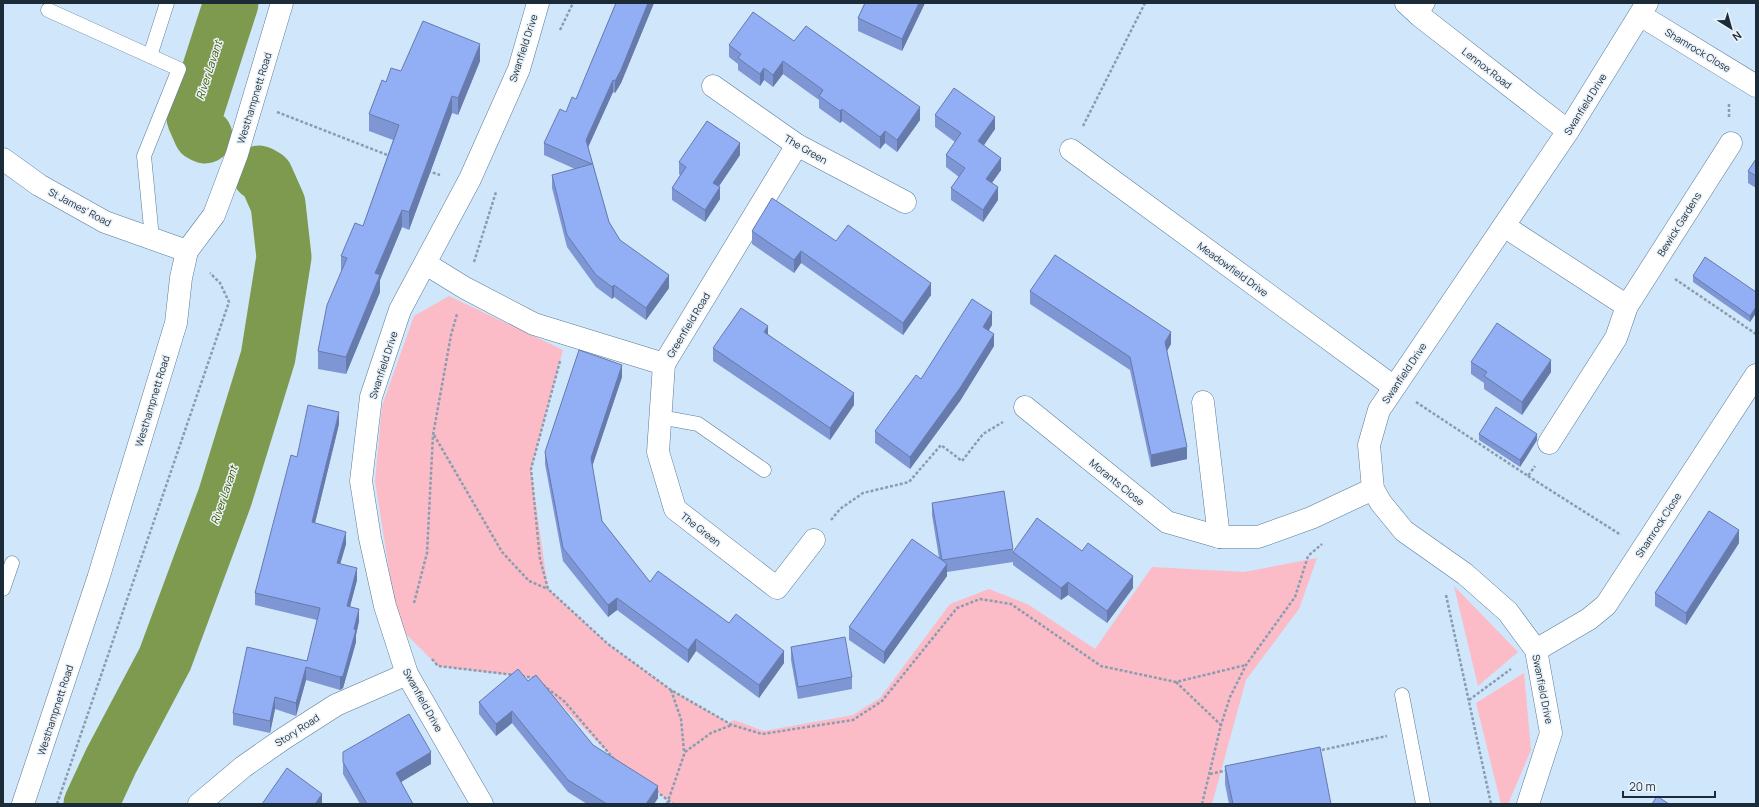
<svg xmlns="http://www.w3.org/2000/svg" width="1759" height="807" viewBox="0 0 1759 807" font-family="Manrope,sans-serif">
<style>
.green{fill:#fbbcc7}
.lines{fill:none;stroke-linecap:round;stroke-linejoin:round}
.river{stroke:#7d9a4f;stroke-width:55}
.lane-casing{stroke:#587a99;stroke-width:15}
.street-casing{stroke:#587a99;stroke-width:23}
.secondary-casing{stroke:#587a99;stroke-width:23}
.primary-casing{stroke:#587a99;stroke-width:23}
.path{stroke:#8a9daf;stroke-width:2.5;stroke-dasharray:3 2;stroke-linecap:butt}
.lane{stroke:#fff;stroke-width:14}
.street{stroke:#fff;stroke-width:22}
.secondary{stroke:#fff;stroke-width:22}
.primary{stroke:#fff;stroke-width:22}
.wall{fill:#7e96d3}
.shaded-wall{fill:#667aac}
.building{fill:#92aff5;stroke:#667aac}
.labels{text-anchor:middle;stroke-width:3;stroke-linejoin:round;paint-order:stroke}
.street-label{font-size:10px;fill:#1c2b38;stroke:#eaf2f9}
.water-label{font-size:11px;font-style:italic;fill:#405a02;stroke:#eaf2f9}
</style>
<rect width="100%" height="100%" fill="#d0e6fb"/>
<g class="green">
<polygon points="449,296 563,350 531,469 548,589 608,644 673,691 729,723 734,720 764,731 853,715 880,698 950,604 989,589 1029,605 1095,649 1152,567 1244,572 1317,558 1299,609 1246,680 1212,804 674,804 618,763 535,678 438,666 398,626 375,481 382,406 414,316"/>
<polygon points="1454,586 1518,652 1478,686"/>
<polygon points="1524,673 1531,750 1508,804 1501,804 1476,703"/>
</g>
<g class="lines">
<g class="river">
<polyline points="205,136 201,134 194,118 231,3"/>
<polyline points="91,804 111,761 165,659 225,497 268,357 284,257 278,204 266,177 259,173"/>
</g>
<defs>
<g id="lane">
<polyline points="48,10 150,56"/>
<polyline points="1420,16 1428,3"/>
<polyline points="152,238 144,156 179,69 150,56 167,3"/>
<polyline points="660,417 698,424 764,470"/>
<polyline points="3,589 12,563"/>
<polyline points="1402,695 1423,804"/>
</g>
<g id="street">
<polyline points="1406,3 1420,16 1568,131"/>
<polyline points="1640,15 1756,86"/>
<polyline points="713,86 797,145 905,202"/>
<polyline points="1071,150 1394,387"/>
<polyline points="1504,226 1627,306"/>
<polyline points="426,264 465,288 534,324 664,364 797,145"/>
<polyline points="664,364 658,452 675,509 777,588 814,540"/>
<polyline points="1203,402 1219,537"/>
<polyline points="1025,407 1167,522 1219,537 1258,537 1311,518 1373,489"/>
<polyline points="1549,443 1616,338 1627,306 1731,143"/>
<polyline points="1536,650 1589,619 1606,605 1756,375"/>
<polyline points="199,804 243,767 283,739 336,705 407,674"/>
<polyline points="482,804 407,674 385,606 370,538 361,481 371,397 400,310 470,179 519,69 538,3"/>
<polyline points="1528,804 1551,733 1536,650 1508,612 1465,574 1404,531 1381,503 1373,489 1369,445 1379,410 1568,131 1647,3"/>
</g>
<polyline id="secondary" points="3,159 39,185 105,222 187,251"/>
<polyline id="primary" points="23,804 98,579 176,323 181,278 187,251 214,215 237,154 282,3"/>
</defs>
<use href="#lane" class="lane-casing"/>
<use href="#street" class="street-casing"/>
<use href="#secondary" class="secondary-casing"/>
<use href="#primary" class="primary-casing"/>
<g class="path">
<polyline points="560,30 573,3"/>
<polyline points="277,112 390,156"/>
<polyline points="1729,117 1729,102"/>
<polyline points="1083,126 1145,3"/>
<polyline points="428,171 440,175"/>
<polyline points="474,262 496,192"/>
<polyline points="1675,279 1756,334"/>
<polyline points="560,361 531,469 540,559 548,589 608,644 671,690 732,725 762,734 853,720 882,701 957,608 980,599 1011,604 1101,666 1176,682 1246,665"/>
<polyline points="1416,402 1528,476 1535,466"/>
<polyline points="434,435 502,552 529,581 548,589"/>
<polyline points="1528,476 1621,535"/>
<polyline points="831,520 840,509 863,493 909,482 941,445 962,461 983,434 1003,422"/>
<polyline points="1446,595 1491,804"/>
<polyline points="414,603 427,553 433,435 451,335 457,314"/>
<polyline points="432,659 438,666 515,675"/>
<polyline points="522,676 535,678"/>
<polyline points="1176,682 1221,725"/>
<polyline points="543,685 564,701 614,759"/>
<polyline points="671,690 681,719 684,751"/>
<polyline points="1469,700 1511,669"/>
<polyline points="1317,751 1387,736"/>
<polyline points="1210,774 1228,770"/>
<polyline points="656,791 673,804"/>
<polyline points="57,804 229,302 220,283 210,273"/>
<polyline points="667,804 685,752 711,733 732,725"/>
<polyline points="1202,804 1221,725 1230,697 1246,665 1295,597 1308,556 1322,544"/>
</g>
<use href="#lane" class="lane"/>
<use href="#street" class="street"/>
<use href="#secondary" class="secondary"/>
<use href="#primary" class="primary"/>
</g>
<g class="wall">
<polygon points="616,3 654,3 621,83 615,93 613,92 588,147 609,222 620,240 669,288 646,320 614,297 612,299 596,287 567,247 552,188 552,175 575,169 544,155 544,143 576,99"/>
<polygon points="865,3 925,3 902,51 858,31 858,18"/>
<polygon points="794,41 920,120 897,152 885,143 880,149 842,121 840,123 819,108 819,100 783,74 773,87 764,80 760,86 738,70 738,64 729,57 729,45"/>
<polygon points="480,61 458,115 452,113 409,230 402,227 380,280 380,292 346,374 318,369 318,351 341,272 341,256 363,226 393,140 369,131 369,114 386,82 401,71"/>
<polygon points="935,115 995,129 983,145 1001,170 992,183 998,200 983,222 951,200 951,188 959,177 946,167 946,155 955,142 935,127"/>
<polygon points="740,155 719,186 720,199 705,222 672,200 672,188 680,175 679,174 679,162"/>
<polygon points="1756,159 1756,188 1748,183 1748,171"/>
<polygon points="752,231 836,241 931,295 903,335 801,263 794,273 752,244"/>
<polygon points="1693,276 1756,292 1756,313 1750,322 1693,282"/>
<polygon points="1030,291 1171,344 1167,351 1187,459 1151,467 1130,370 1030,304"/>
<polygon points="992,325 989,330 994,346 960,401 910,469 875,443 875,431 921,379"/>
<polygon points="768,334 854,405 830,440 713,361 713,348"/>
<polygon points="1471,362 1551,372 1522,415 1484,389 1484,383 1471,374"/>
<polygon points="622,377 592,466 602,521 650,582 729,623 784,663 759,698 696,651 688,663 617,610 608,617 563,561 545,464 545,452"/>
<polygon points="339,424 315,523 346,544 340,564 357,580 350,606 359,621 356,635 356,642 343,688 340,690 306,680 296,716 275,709 270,733 233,725 233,713 307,661 317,620 255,605 255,593 297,457"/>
<polygon points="1479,434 1537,440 1520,467 1479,440"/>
<polygon points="932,503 1013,549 1013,552 1133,588 1107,623 1068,595 1061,600 1013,565 1013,562 947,572 947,576 884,664 849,640 849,627 939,558 932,515"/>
<polygon points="1739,543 1686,625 1655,606 1655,593"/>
<polygon points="791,647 852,677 852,689 798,699 791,660"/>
<polygon points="528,681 593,745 658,798 654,804 587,804 568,792 512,723 496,736 479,714 479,702"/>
<polygon points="343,752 431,764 401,782 413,804 360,804 343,774"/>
<polygon points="1225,766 1331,804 1229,804 1225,784"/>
</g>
<g class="shaded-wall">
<polygon points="648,3 654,3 621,83 615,93 615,81"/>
<polygon points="919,3 925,3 902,51 902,39"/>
<polygon points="480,44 480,61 458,115 458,98"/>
<polygon points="783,61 783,74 773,87 773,75"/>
<polygon points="764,68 764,80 760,86 760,74"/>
<polygon points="613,80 613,92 586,152 586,140"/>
<polygon points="452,96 452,113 409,230 409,212"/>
<polygon points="920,107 920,120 897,152 897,140"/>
<polygon points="842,109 842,121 840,123 840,111"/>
<polygon points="995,117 995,129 978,154 978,141"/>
<polygon points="885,131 885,143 880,149 880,137"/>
<polygon points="740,143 740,155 713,195 713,183"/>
<polygon points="1001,158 1001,170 986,191 986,179"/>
<polygon points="720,187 720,199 705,222 705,210"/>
<polygon points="998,187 998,200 983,222 983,210"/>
<polygon points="402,210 402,227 380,280 380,292 346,374 346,357 375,273"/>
<polygon points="801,251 801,263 794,273 794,260"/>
<polygon points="669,275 669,288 646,320 646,308"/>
<polygon points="931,283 931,295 903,335 903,323"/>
<polygon points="614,285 614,297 612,299 612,287"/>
<polygon points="1756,307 1756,313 1750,322 1750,316"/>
<polygon points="992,312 992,325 983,339 983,327"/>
<polygon points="768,326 768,338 764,332"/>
<polygon points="1171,332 1171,344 1165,354 1165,342"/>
<polygon points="994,334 994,346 960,401 910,469 910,457"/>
<polygon points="1551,360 1551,372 1522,415 1522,402"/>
<polygon points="622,365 622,377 591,470 591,458"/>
<polygon points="854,393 854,405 830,440 830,428"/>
<polygon points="339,412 339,424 312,535 312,522"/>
<polygon points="1537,434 1537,440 1520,467 1520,460"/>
<polygon points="1187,447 1187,459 1151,467 1151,455"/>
<polygon points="1739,530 1739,543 1686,625 1686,613"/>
<polygon points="346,532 346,544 337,575 337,563"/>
<polygon points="947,564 947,576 884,664 884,652"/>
<polygon points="357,568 357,580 347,618 347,606"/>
<polygon points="1133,576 1133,588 1107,623 1107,611"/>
<polygon points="1068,582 1068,595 1061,600 1061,588"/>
<polygon points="617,598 617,610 608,617 608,605"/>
<polygon points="359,609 359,621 356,635 356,642 343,688 340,690 340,677"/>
<polygon points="696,639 696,651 688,663 688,650"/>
<polygon points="784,651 784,663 759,698 759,685"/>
<polygon points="306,667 306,680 296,716 296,703"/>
<polygon points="275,697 275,709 270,733 270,721"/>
<polygon points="512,711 512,723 496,736 496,724"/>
<polygon points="431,752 431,764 396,785 396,773"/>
<polygon points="658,786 658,798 654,804 646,804"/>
<polygon points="322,794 322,804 315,804"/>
</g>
<g class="building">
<polygon points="616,3 648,3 621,70 615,81 613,80 586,140 609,222 620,240 669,275 646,308 614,285 612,287 596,275 567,235 552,175 592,164 544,143 560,109 566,112 572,97 576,99"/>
<polygon points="865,3 919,3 902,39 858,18"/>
<polygon points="753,12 794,41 806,26 920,107 897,140 885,131 880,137 842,109 840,111 819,96 823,90 783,61 773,75 764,68 760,74 738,58 741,54 729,45"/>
<polygon points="423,21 480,44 458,98 452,96 409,212 402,210 375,273 380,275 346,357 318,351 327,305 347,258 341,256 355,223 363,226 399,125 369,114 382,80 386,82 391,68 401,71"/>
<polygon points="954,88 995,117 978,141 1001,158 986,179 998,187 983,210 951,188 965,168 946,155 961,133 935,115"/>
<polygon points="707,121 740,143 713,183 720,187 705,210 672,188 686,167 679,162"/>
<polygon points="1756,159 1756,176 1748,171"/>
<polygon points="772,198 836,241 848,225 931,283 903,323 801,251 794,260 752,231"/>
<polygon points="1055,255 1171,332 1165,342 1187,447 1151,455 1130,357 1030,291"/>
<polygon points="1705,257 1756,292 1756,307 1750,316 1693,276"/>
<polygon points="972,299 992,312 983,327 994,334 960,388 910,457 875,431 916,375 921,379"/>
<polygon points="741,308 768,326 764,332 854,393 830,428 713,348"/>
<polygon points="1497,323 1551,360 1522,402 1484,376 1487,372 1471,362"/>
<polygon points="579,350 622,365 591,458 602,521 650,582 658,571 729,623 736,614 784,651 759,685 696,639 688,650 617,598 608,605 563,548 545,452"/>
<polygon points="308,405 339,412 312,522 346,532 337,563 357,568 347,606 359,609 354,629 356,630 343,676 340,677 306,667 296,703 275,697 270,721 233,713 247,647 307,661 320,608 255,593 291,455 297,457"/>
<polygon points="1496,407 1537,434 1520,460 1479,434"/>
<polygon points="1004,491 1013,549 942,560 947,564 884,652 849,627 912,539 942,560 932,503"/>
<polygon points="1709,511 1739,530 1686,613 1655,593"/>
<polygon points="1037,518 1082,551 1088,543 1133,576 1107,611 1068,582 1061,588 1013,552"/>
<polygon points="845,637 852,677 798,687 791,647"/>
<polygon points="518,669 528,681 536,675 593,745 658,786 646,804 607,804 568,780 512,711 496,724 479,702"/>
<polygon points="409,714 431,752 396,773 413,804 367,804 343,762 343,752"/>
<polygon points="1320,747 1331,804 1233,804 1225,766"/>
<polygon points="287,768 322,794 315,804 262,804"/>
<polygon points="1657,796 1669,804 1652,804"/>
</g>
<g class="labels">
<g class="street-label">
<text transform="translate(523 48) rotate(-72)" y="4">Swanfield Drive</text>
<text transform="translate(1698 50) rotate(31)" y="4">Shamrock Close</text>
<text transform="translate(1487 68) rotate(38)" y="4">Lennox Road</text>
<text transform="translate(254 98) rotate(-73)" y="4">Westhampnett Road</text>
<text transform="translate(1585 104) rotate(-58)" y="4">Swanfield Drive</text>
<text transform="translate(806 149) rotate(30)" y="4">The Green</text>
<text transform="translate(80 207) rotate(28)" y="4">St James' Road</text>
<text transform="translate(1679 224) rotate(-58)" y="4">Bewick Gardens</text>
<text transform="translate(1233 269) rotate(36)" y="4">Meadowfield Drive</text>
<text transform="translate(688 325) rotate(-59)" y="4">Greenfield Road</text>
<text transform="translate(383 365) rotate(-72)" y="4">Swanfield Drive</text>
<text transform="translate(1404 373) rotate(-56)" y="4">Swanfield Drive</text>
<text transform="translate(152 401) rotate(-73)" y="4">Westhampnett Road</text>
<text transform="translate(1117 482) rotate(39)" y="4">Morants Close</text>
<text transform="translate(1658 525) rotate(-57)" y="4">Shamrock Close</text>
<text transform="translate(701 529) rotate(38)" y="4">The Green</text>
<text transform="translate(1543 689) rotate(79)" y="4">Swanfield Drive</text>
<text transform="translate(423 700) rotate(61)" y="4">Swanfield Drive</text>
<text transform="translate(55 710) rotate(-72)" y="4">Westhampnett Road</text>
<text transform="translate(297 730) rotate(-33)" y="4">Story Road</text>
</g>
<g class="water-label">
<text transform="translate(209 70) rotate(-72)" y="4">River Lavant</text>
<text transform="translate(224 495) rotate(-71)" y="4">River Lavant</text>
</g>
</g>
<rect width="1759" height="807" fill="none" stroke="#1c2b38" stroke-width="8"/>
<g transform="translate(1731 28) rotate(143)" stroke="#eaf2f9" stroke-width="3" paint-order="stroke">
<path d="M0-3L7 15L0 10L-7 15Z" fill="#1c2b38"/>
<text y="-6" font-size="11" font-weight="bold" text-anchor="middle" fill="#1c2b38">N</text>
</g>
<path d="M1623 791v6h92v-6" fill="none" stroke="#1c2b38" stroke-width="2"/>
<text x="1629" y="791" font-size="12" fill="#1c2b38" stroke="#eaf2f9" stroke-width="3" paint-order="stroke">20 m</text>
</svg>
